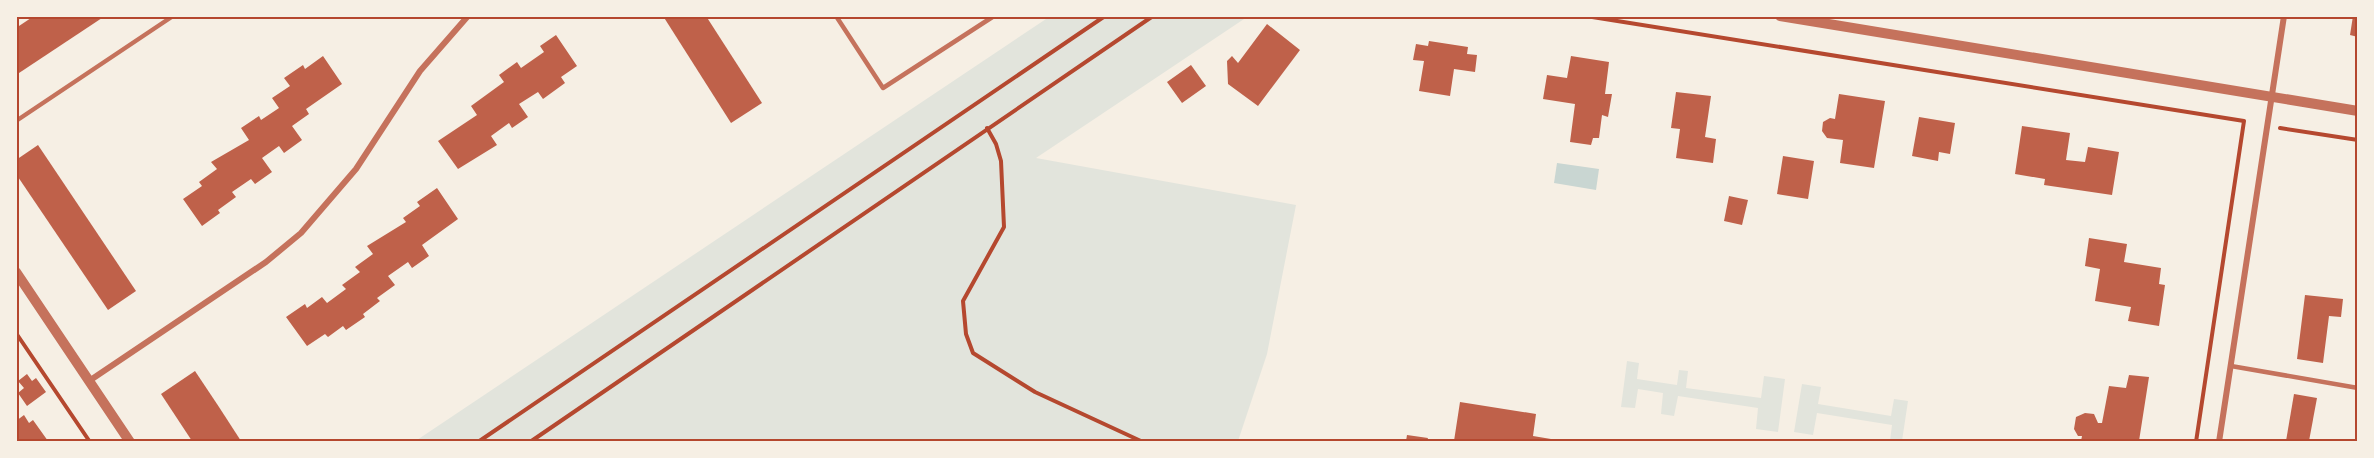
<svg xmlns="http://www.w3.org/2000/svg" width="2374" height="458" viewBox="0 0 2374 458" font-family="Signika,sans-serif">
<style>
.green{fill:#e2e4dc}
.water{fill:#c9d6d2}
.building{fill:#bf614a}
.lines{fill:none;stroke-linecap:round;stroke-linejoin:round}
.path{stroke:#b5482f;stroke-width:4}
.service{stroke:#c5725c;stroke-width:4.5}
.minor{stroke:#c5725c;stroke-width:6}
.tertiary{stroke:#c5725c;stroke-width:10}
.neatline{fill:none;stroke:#b5482f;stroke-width:2}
</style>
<rect width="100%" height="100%" fill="#f6efe4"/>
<g class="green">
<polygon points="1049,17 1247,17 1036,158 1296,205 1267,354 1238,441 414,442"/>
<polygon points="1627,361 1639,363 1637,379 1677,385 1679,370 1688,371 1686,388 1761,398 1764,376 1785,379 1778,432 1756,429 1758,408 1678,396 1674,416 1661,414 1663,393 1638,389 1635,408 1621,407"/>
<polygon points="1802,384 1821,387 1818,404 1891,416 1894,399 1908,401 1902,441 1890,441 1892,425 1817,413 1813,435 1794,432"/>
</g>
<polygon class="water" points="1557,163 1599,169 1596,190 1554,183"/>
<g class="building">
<polygon points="34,16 105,16 16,75 16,28"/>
<polygon points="663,16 706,16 762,103 731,123"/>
<polygon points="2353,16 2358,16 2358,37 2350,35"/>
<polygon points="1267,24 1300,50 1258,106 1228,84 1227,61 1232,56 1238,63"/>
<polygon points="556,35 577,66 561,77 565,83 543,99 538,92 519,104 528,117 512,128 509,123 491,136 497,145 458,169 438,141 477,115 471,106 504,82 499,75 517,62 521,68 544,52 540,46"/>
<polygon points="1429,41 1468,47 1467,54 1477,55 1475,72 1454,69 1450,96 1419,91 1424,61 1413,60 1416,44 1428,46"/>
<polygon points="323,56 342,84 306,109 309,114 292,126 302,140 284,153 279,146 262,158 272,172 255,184 251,179 232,192 236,197 218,210 220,213 202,226 183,199 202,186 199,182 217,169 211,162 249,140 241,128 259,116 261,120 279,108 272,98 290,86 284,78 303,65 305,69"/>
<polygon points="1571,56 1609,62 1605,94 1612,94 1608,117 1602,115 1599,138 1593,138 1591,145 1570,142 1575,104 1543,99 1547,75 1567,78"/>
<polygon points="1191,65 1206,86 1182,103 1167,82"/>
<polygon points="1676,92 1711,96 1705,137 1716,139 1713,163 1676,158 1680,129 1671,128"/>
<polygon points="1839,94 1885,101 1874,168 1840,163 1843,140 1827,138 1822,131 1823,122 1830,118 1835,119"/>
<polygon points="1919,117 1955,123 1950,154 1939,152 1938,161 1912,156"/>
<polygon points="2022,126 2070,133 2066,160 2085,162 2088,147 2119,152 2112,195 2044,185 2045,179 2015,174"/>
<polygon points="38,145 136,291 108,310 16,174 16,160"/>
<polygon points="1783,156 1814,161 1808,199 1777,194"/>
<polygon points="437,188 458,219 422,245 429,256 412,268 408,262 388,276 395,285 377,298 380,301 363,314 365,317 346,330 343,326 328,337 325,334 307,346 286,317 305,304 307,308 322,297 327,303 346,289 342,285 360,272 355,267 373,254 367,246 406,222 403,218 420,206 417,202"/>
<polygon points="1729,196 1748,200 1742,225 1724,221"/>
<polygon points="2089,238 2127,244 2124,262 2161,268 2159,284 2165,285 2159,326 2128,321 2131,307 2095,301 2100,269 2085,266"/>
<polygon points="2305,295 2343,299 2341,317 2329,316 2323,363 2297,359"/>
<polygon points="195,371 219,407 241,441 192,441 161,394"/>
<polygon points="27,374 32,381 36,378 46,392 27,406 18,393 24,388 18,381"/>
<polygon points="2129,375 2149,377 2139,441 2081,441 2082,436 2078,436 2074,429 2076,417 2085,413 2094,414 2098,423 2102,423 2109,386 2126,388"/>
<polygon points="2294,394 2317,398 2309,441 2286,441"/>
<polygon points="1460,402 1536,414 1533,436 1563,441 1454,441"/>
<polygon points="24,415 29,423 33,420 48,441 16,441 16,430 19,428 16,421"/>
<polygon points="1407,435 1428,438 1427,441 1406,441"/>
</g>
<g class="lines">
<g class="path">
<polyline points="1586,16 2244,121 2196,442"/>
<polyline points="987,128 996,144 1001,161 1004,227 963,301 966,334 973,353 1035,392 1143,442"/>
<polyline points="2280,128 2358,140"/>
<polyline points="16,333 90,442"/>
<polyline points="478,442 1105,16"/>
<polyline points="530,442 1153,16"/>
</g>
<g class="service">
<polyline points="836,16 883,88 994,16"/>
<polyline points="16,121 173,16"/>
<polyline points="2231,366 2358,388"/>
</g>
<g class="minor">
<polyline points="89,381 266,262 301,233 356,169 420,71 468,16"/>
<polyline points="2219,442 2284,16"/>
</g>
<g class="tertiary">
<polyline points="1780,16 2358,111"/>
<polyline points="16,272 130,442"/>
</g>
</g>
<rect width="2374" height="458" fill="none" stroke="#f6efe4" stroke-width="36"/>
<rect x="18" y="18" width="2338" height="422" class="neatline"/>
</svg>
